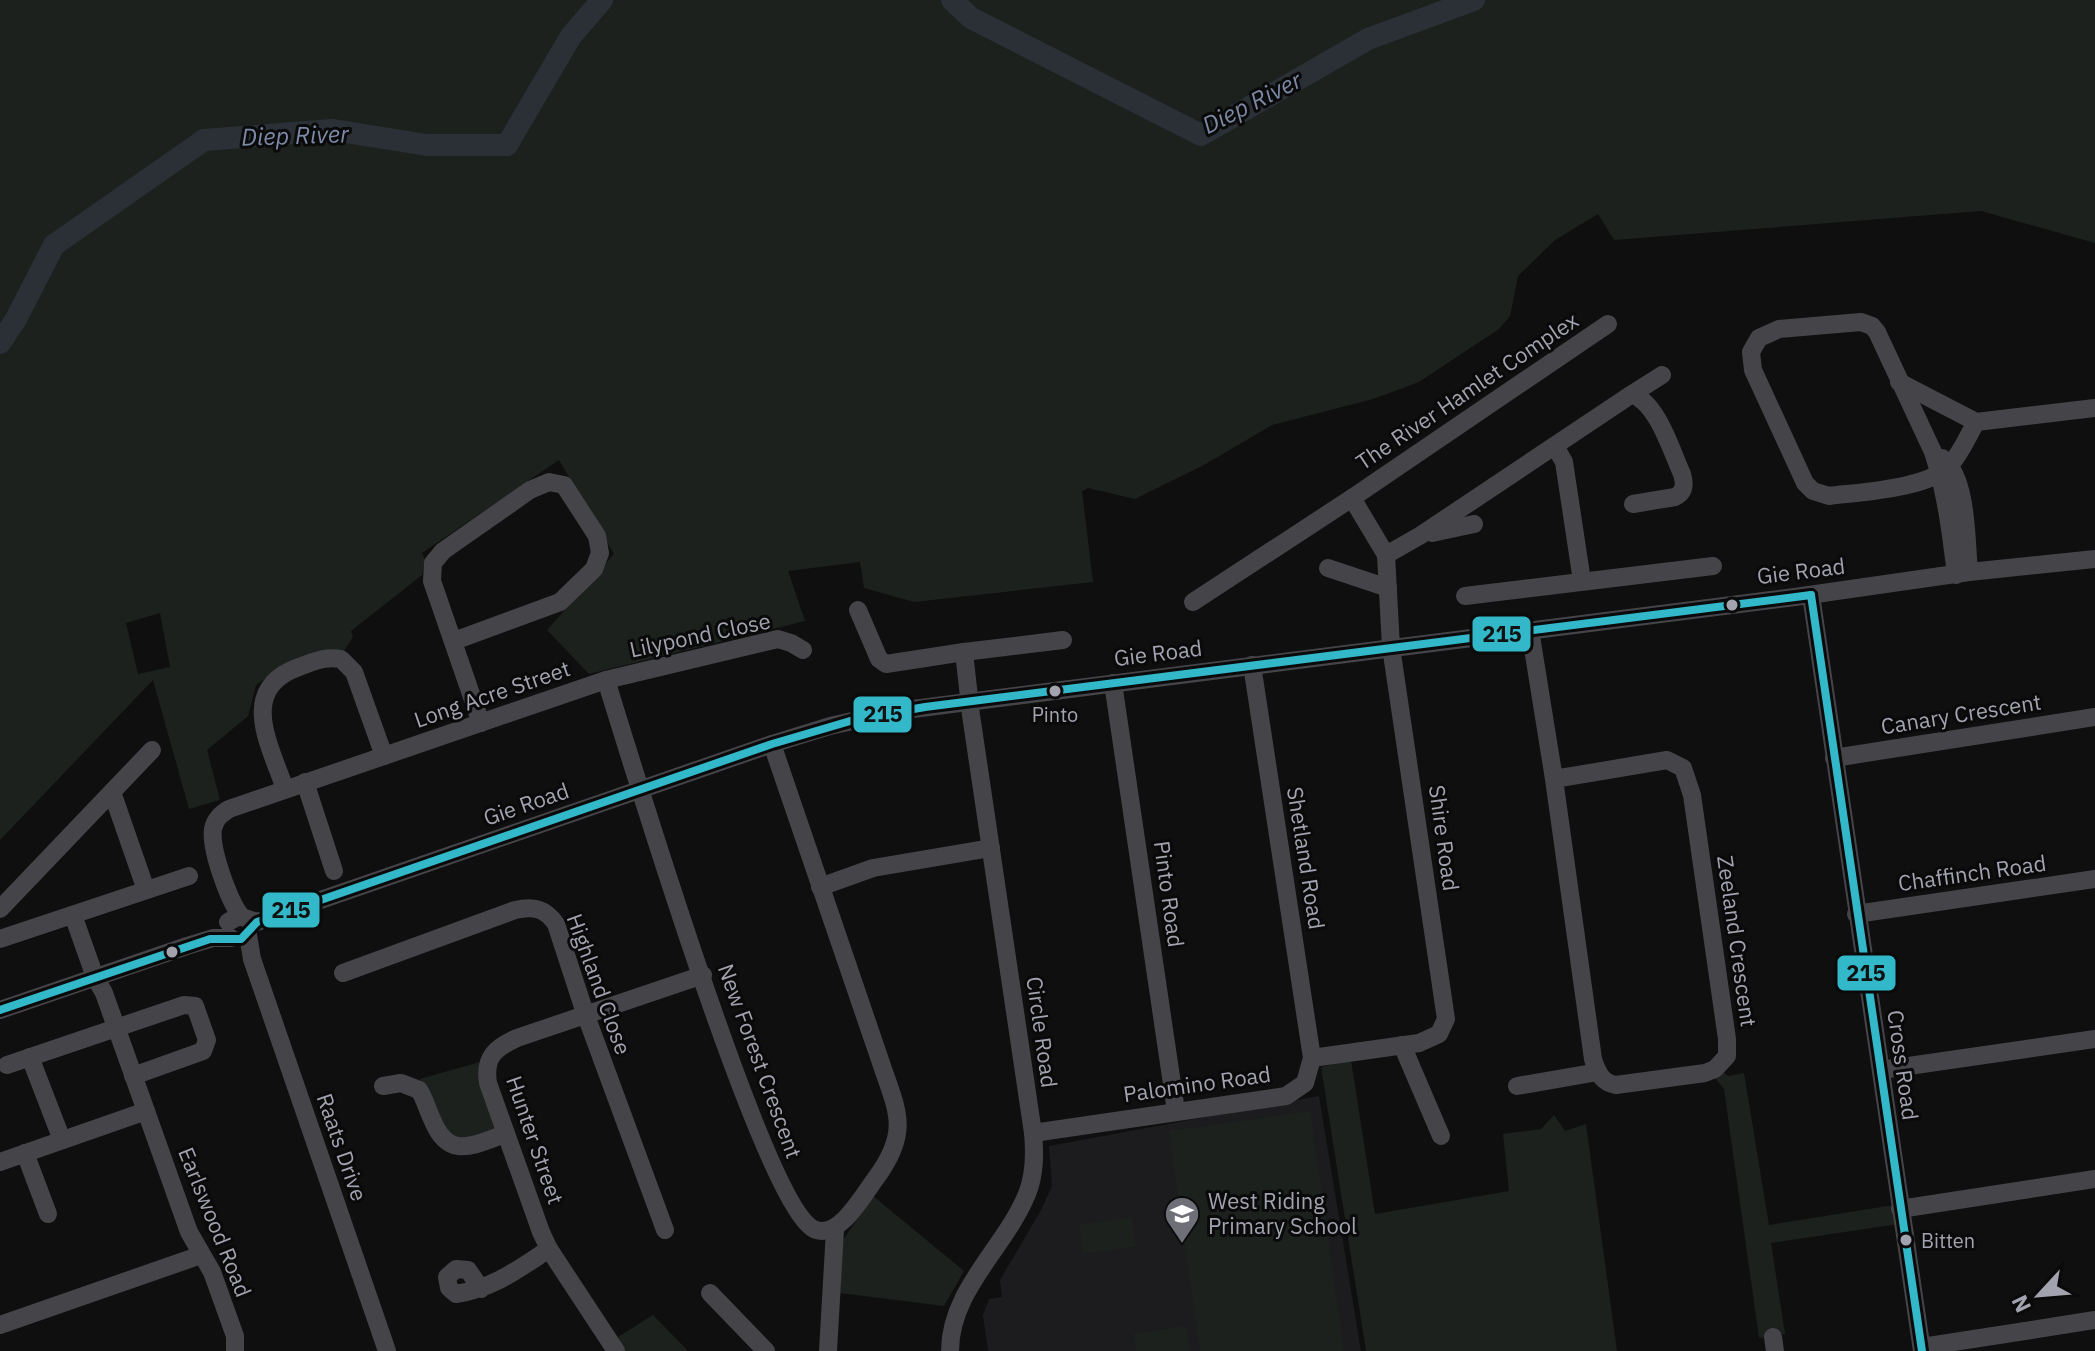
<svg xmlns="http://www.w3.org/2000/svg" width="2095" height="1351" viewBox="0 0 2095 1351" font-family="'IBM Plex Sans',sans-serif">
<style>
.built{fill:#1c1c1e}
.green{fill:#1c211e;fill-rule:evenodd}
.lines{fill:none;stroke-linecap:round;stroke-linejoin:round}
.river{stroke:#2b3037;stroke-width:22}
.minor{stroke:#454549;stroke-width:18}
.bus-1-casing{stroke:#0a0a0b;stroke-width:14}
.bus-1{stroke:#32b8c9;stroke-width:8}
.bus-dot{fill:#a2a3af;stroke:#0a0a0b;stroke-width:3}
.labels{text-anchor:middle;stroke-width:6;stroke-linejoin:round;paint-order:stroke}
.bus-label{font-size:20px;fill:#a2a3af;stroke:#0a0a0b}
.street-label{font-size:22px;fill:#a2a3af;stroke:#0a0a0b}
.poi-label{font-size:22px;fill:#a2a3af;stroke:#0a0a0b;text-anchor:start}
.water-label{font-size:24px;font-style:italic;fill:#7c8aa6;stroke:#0a0a0b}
.line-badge{stroke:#0a0a0b;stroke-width:3}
.pale-badge-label{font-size:22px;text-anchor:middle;font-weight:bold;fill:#111}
</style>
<rect width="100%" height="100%" fill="#0f0f10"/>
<polygon class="built" points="1319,1096 1361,1351 988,1351 983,1315 989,1299 1002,1297 1000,1280 1041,1210 1052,1186 1049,1146"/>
<g class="green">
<path d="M0,0H2095V243L1981,211L1614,240L1598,214L1555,240L1518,276L1510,316L1499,329L1419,382L1373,399L1272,425L1204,465L1135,499L1088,488L1082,491L1093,582L914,602L864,588L860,562L788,571L805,621L589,674L547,630L614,554L559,460L422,553L425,560L422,575L351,631L353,637L344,651L283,666L256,685L248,716L207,750L220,800L189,809L153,680L0,840ZM160,613L170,667L138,674L126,623Z"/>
<polygon points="1351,1060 1375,1214 1509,1191 1503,1134 1541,1129 1554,1115 1565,1131 1586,1124 1617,1351 1366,1351 1321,1067"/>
<polygon points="483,1061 505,1133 465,1145 437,1133 420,1079"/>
<polygon points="1722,1071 1728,1076 1744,1073 1769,1225 1894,1205 1898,1224 1771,1243 1785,1334 1759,1338 1724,1089 1714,1077"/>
<polygon points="1310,1111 1344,1351 1200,1351 1169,1131"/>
<polygon points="873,1196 964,1271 944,1306 840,1293 843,1240"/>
<polygon points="1131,1217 1136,1246 1083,1254 1079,1225"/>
<polygon points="653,1315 688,1351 624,1351 618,1337"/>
<polygon points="1186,1326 1190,1351 1136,1351 1133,1334"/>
</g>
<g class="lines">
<g class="river">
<polyline points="952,0 971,18 1201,135 1368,39 1474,0"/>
<polyline points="0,343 16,319 54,245 204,140 333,130 427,145 507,145 571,36 602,0"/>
</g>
<g class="minor">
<polyline points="1899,382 1976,422 2095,408"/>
<polyline points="1632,394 1662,375"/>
<polyline points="1555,446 1564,462 1582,581"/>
<path d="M1942,458C1968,478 1966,541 1969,572"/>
<polyline points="1432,533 1474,524"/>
<path d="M1386,555L1421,535L1632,394C1658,404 1671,450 1682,474C1685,484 1685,492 1675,497L1633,504"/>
<polyline points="1328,568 1388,588"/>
<path d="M1956,575C1951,533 1946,492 1933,452L1877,332L1872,326L1861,322L1779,329L1759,338L1751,352L1753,370L1805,483L1813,491L1829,496C1860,492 1929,489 1950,465C1961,453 1968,436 1976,422"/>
<polyline points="1811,595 1922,1351"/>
<polyline points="1465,596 1713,566"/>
<polyline points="1193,602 1352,498 1608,324"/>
<path d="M858,610L879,659L886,664L964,652L971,715L1033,1133C1035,1154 1035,1174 1027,1194C1005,1248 950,1290 950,1351"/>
<path d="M1530,630L1554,779L1593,1059C1597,1072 1602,1083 1616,1085L1705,1073L1715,1069L1727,1056V1039L1692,795L1683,768L1667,760L1554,779"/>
<polyline points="454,641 560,602 594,569 600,553 597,536 564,485 549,482 530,490 443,551 433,563 432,581 481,723"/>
<polyline points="964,652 1063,640"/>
<path d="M606,680C629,753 767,1214 816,1230C840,1238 863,1195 876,1178C911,1130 897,1111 880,1060L772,744"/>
<polyline points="1113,683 1176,1111"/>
<polyline points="1834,758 2095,717"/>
<polyline points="305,782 334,871"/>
<path d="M285,789C270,745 237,689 299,667C313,662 325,656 341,659L354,672L384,756"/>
<polyline points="112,792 146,890"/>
<polyline points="820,887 873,868 991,848"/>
<polyline points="0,909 152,750"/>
<polyline points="1856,914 2095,879"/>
<polyline points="73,915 95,977 104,993 189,1232 212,1272 235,1336 235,1351"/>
<path d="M241,916C229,901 210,849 213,829C215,819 221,814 229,809L606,680L778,639L791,643L803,650"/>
<polyline points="228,922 239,916 257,922 772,744 830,726 897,711 1795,597 1969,572 2095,559"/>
<polyline points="248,935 252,959 387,1351"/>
<polyline points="0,939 189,876"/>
<path d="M343,973L515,910C533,906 545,908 556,924L585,1013L665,1230"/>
<polyline points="0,1010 187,946 213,938 231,938"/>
<polyline points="1402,1045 1441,1136"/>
<polyline points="30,1057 62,1140"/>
<polyline points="1312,1058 1419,1043 1439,1034 1446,1019 1391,647 1386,555 1352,498"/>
<polyline points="7,1065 184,1005 195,1006 207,1040 203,1051 133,1076"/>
<polyline points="1881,1070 2095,1039"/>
<path d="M383,1086L401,1083L419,1090C425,1099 427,1109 432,1119C448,1160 472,1146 505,1134"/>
<polyline points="1517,1086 1598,1072"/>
<polyline points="1033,1133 1286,1096 1305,1083 1312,1058 1252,665"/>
<polyline points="25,1153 48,1214"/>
<polyline points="0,1162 146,1111"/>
<polyline points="1900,1209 2095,1179"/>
<path d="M481,1289L468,1270L456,1269L447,1277L449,1288L456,1294C494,1288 517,1270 549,1249"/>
<polyline points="710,1293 766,1351"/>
<polyline points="0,1325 201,1255"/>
<polyline points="1773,1337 1775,1351"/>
<polyline points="1922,1347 2095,1320"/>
<path d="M616,1351L549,1249L541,1232L488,1083C484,1057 495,1048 517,1038L703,975"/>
<polyline points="828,1351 835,1230"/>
</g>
<defs>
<g id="bus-1">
<polyline points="1811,595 1922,1351"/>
<polyline points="0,1010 210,939 241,939 257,922 772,744 857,719 925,707 1811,595"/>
</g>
</defs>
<use href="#bus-1" class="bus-1-casing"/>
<use href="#bus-1" class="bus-1"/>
</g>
<defs>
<symbol id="school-pin" viewBox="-11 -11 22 30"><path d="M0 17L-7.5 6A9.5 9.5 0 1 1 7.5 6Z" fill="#6f6f77" stroke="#0a0a0b"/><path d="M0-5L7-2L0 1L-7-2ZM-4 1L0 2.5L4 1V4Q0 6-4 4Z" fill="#fff"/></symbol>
</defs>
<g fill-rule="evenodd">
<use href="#school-pin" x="1162" y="1194" width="40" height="54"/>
</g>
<g class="bus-dot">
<circle cx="1732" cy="605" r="7"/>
<circle cx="1055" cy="691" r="7"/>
<circle cx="172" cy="952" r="7"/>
<circle cx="1906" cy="1240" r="7"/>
</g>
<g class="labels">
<g class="bus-label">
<text x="1055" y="722">Pinto</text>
<text x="1921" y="1248" text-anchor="start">Bitten</text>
</g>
<g class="street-label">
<text transform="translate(1467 391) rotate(-34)" y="8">The River Hamlet Complex</text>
<text transform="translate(1801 571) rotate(-7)" y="8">Gie Road</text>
<text transform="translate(700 635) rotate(-12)" y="8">Lilypond Close</text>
<text transform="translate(1158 653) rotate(-7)" y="8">Gie Road</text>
<text transform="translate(492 694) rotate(-19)" y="8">Long Acre Street</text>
<text transform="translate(1961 714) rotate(-9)" y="8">Canary Crescent</text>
<text transform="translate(526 804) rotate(-19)" y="8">Gie Road</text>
<text transform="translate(1444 838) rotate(82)" y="8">Shire Road</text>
<text transform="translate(1306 858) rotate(81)" y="8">Shetland Road</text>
<text transform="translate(1972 873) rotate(-8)" y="8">Chaffinch Road</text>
<text transform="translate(1169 894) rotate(82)" y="8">Pinto Road</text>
<text transform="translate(1737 941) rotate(82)" y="8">Zeeland Crescent</text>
<text transform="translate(599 984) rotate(70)" y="8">Highland Close</text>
<text transform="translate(1042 1032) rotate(82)" y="8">Circle Road</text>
<text transform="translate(760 1061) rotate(70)" y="8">New Forest Crescent</text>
<text transform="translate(1903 1065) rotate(82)" y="8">Cross Road</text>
<text transform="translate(1197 1084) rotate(-8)" y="8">Palomino Road</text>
<text transform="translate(535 1140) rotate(71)" y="8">Hunter Street</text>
<text transform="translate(342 1147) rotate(71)" y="8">Raats Drive</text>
<text transform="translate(215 1222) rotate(68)" y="8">Earlswood Road</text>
</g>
<g class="poi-label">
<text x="1208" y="1209">West Riding<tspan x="1208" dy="25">Primary School</tspan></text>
</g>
<g class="water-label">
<text transform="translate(1252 103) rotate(-27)" y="8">Diep River</text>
<text transform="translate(295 136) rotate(-2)" y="8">Diep River</text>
</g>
</g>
<g class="line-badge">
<rect x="1471" y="615" width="61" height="38" rx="8" fill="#32b8c9"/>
<rect x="852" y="695" width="61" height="39" rx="8" fill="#32b8c9"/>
<rect x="261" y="891" width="60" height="38" rx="8" fill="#32b8c9"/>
<rect x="1836" y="954" width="61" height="38" rx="8" fill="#32b8c9"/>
</g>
<g class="pale-badge-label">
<text x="1502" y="642">215</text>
<text x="883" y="722">215</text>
<text x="291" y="918">215</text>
<text x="1866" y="981">215</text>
</g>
<g transform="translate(2039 1295) rotate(244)" stroke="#0a0a0b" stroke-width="6" paint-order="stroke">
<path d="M0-6L14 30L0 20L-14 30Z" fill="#a2a3af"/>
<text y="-12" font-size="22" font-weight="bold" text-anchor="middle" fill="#a2a3af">N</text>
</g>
</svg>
